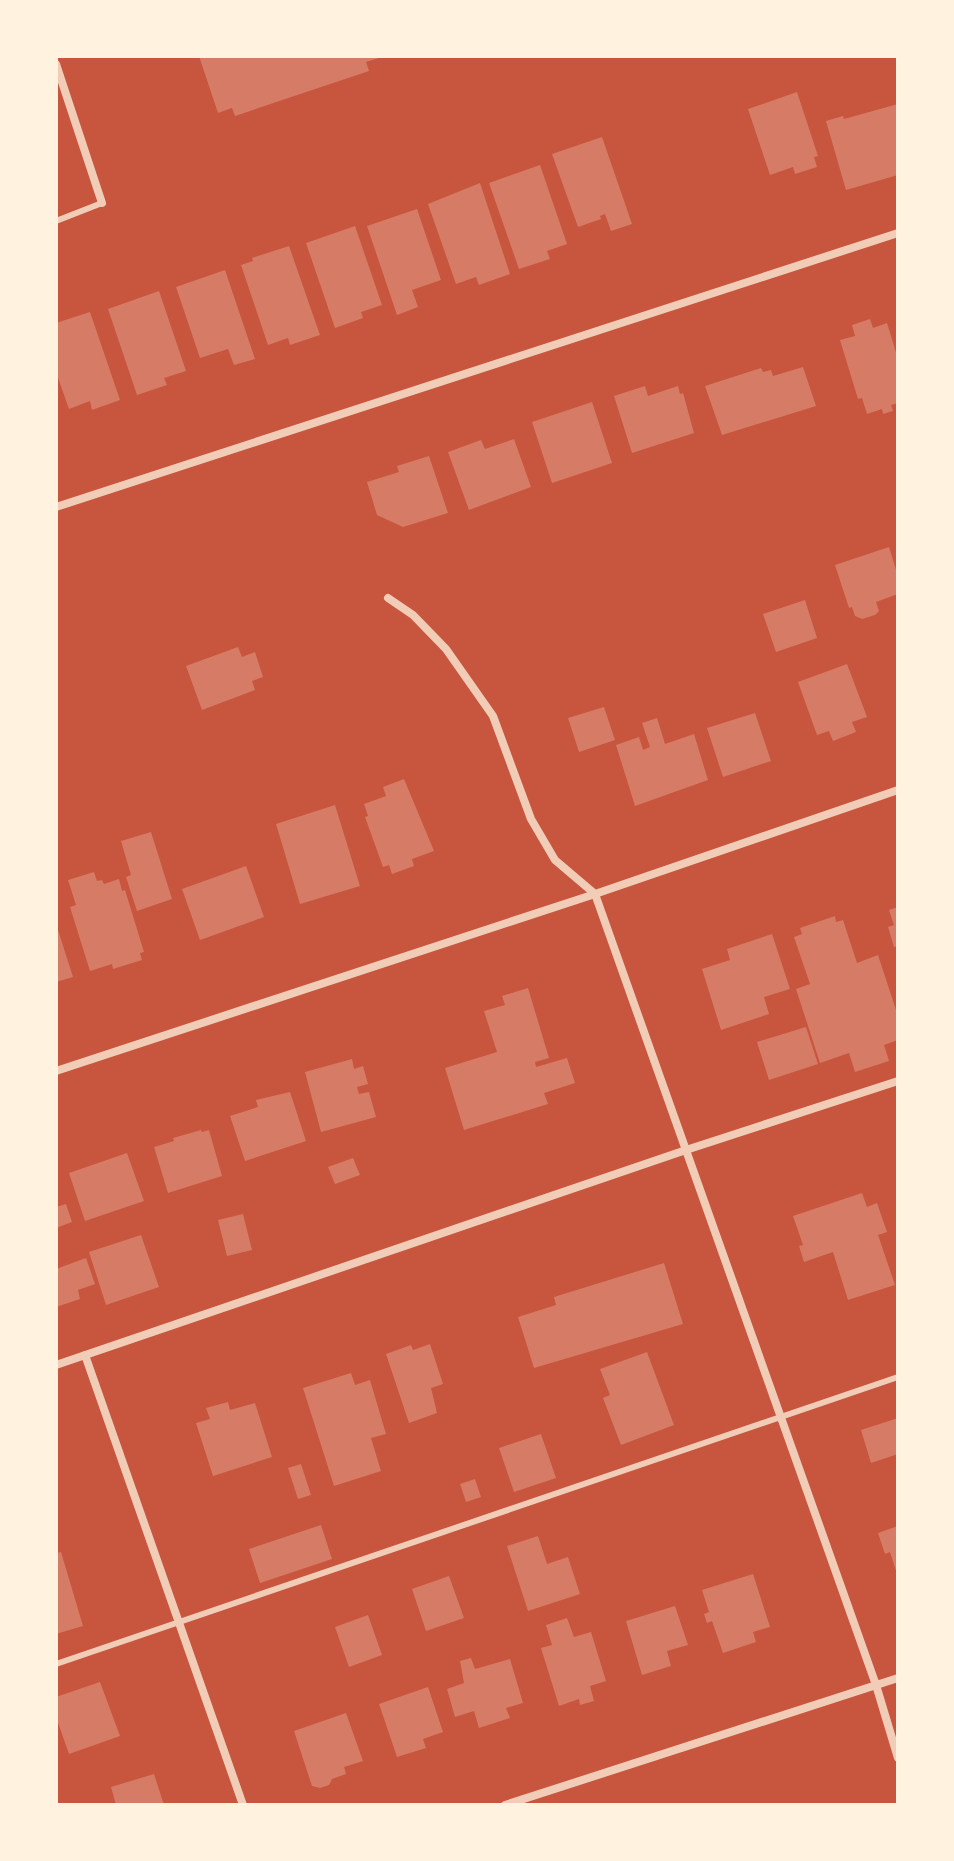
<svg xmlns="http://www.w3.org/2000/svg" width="954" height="1861" viewBox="0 0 954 1861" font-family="Bitter,serif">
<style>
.building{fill:#d67c66}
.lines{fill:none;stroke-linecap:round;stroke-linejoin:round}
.service{stroke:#f1ccb7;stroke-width:6}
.minor{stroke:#f1ccb7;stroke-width:8}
</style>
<rect width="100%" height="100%" fill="#c8553d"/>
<g class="building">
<polygon points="199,56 382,56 382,57 366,62 369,71 235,116 232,108 218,113"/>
<polygon points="797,92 818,156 814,157 817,167 795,174 793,167 770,175 748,109"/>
<polygon points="898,104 898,175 846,190 826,121 843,116 844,119"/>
<polygon points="602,137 632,224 611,231 605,214 600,216 601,219 578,227 552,154"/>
<polygon points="540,165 567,244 547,251 550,259 519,269 489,183"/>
<polygon points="480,183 510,274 479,285 476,277 456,284 428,204"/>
<polygon points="417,209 441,280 412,290 418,307 397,315 367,226"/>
<polygon points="355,226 382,305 361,312 363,318 335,328 306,243"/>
<polygon points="289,246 320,335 290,345 288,338 268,345 241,265 253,261 252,258"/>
<polygon points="225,270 255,359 234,365 228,349 200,358 176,287"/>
<polygon points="159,291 186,371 164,378 167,385 137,395 108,309"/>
<polygon points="90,312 120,400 92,410 90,401 69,409 56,372 56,323"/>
<polygon points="870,319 873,328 887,323 898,359 898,403 891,405 893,411 883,414 882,409 867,414 862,398 858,399 840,340 855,336 852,325"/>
<polygon points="803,367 816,406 722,435 705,386 761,368 763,372 771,370 773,376"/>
<polygon points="645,386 648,396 678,386 680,394 683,393 694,433 632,453 614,396"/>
<polygon points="592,402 612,463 552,483 532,422"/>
<polygon points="514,439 531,487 469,510 448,452 481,440 485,449"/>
<polygon points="429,456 448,513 403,527 377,515 367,482 399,472 397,466"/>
<polygon points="889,547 898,576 898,594 876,602 879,611 875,615 862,619 855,616 852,607 849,608 835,565"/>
<polygon points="805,600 817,638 776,652 763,614"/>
<polygon points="238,647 242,657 255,652 263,677 252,681 255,690 202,710 186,666"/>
<polygon points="847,664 867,717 852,722 856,732 833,741 829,731 817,735 798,682"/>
<polygon points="604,707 615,740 579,752 568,718"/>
<polygon points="755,713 771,761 723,777 707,728"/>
<polygon points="657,718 665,744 694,734 708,780 635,806 616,745 639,737 643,750 650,747 642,723"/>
<polygon points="404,779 434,851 412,859 414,866 392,874 389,865 383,867 365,817 368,816 364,804 386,796 383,787"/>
<polygon points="335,805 360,886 300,904 276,824"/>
<polygon points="151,832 172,899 137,911 126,877 131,875 121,841"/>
<polygon points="246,866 264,917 200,940 182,889"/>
<polygon points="94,872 97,881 102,880 104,884 119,879 122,891 125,890 144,952 140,953 142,960 113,969 112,964 90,971 70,907 76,905 68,880"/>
<polygon points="898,907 898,946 894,947 888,927 894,925 889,910"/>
<polygon points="835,916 836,922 843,920 857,963 878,955 898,1016 898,1040 884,1045 889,1061 855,1072 849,1053 820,1063 796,989 810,984 794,937 802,934 800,928"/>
<polygon points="57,927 73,977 56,982 56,928"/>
<polygon points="772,934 790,989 764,997 769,1014 721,1030 702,969 730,960 727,949"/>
<polygon points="528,988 549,1058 535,1062 536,1067 567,1058 575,1083 544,1093 548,1104 464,1130 445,1068 497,1052 484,1011 505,1005 502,996"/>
<polygon points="806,1027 818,1064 769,1080 757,1042"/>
<polygon points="352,1059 354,1069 363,1066 368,1084 357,1087 359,1094 369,1092 376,1117 321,1132 305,1072"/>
<polygon points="290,1092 306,1141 245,1161 230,1116 258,1107 256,1100"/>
<polygon points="201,1130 202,1132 209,1130 222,1176 168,1193 154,1147 174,1141 173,1138"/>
<polygon points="127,1153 144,1201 85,1221 69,1173"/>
<polygon points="353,1158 360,1175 335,1184 328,1167"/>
<polygon points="862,1193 867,1207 877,1203 887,1232 878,1235 895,1285 848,1300 833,1252 804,1262 799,1246 803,1245 793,1216"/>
<polygon points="66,1204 72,1222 56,1228 56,1207"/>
<polygon points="243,1214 252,1250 227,1256 218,1220"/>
<polygon points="141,1235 159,1287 106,1305 89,1252"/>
<polygon points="86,1258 95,1284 78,1290 80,1299 56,1307 56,1269"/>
<polygon points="664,1263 683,1324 534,1368 518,1317 556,1305 554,1297"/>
<polygon points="430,1344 443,1384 431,1388 437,1413 409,1423 386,1354 411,1345 413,1350"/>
<polygon points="647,1352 674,1425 621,1445 603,1398 610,1395 600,1369"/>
<polygon points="351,1373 355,1385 370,1380 386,1434 371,1438 381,1471 334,1486 303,1388"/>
<polygon points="228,1402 230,1410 255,1403 272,1457 213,1476 196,1423 210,1419 206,1408"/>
<polygon points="898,1418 898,1454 871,1463 861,1430"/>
<polygon points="541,1434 556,1478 514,1492 499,1448"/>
<polygon points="301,1464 311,1495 298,1499 288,1468"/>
<polygon points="475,1479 481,1497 466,1502 460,1484"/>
<polygon points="321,1525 332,1559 260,1583 249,1549"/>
<polygon points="898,1526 898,1573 897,1574 890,1552 885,1554 878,1533"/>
<polygon points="538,1536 547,1564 568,1557 580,1594 528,1611 507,1546"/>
<polygon points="61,1552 83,1626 56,1634 56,1553"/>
<polygon points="753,1574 770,1627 753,1632 756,1642 723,1653 712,1621 707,1623 704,1614 709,1612 702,1590"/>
<polygon points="449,1576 464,1618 426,1631 412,1589"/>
<polygon points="675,1606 688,1645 667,1651 671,1666 642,1675 626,1621"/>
<polygon points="368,1615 382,1655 349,1667 335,1627"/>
<polygon points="567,1618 574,1637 591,1632 606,1681 590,1686 594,1701 580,1705 579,1699 559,1706 541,1648 552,1645 546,1625"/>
<polygon points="471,1658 475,1669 510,1659 523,1703 506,1708 510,1718 479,1728 474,1711 455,1717 447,1689 464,1683 460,1661"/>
<polygon points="100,1682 120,1736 69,1754 56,1717 56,1697"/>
<polygon points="428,1687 443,1732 423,1739 426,1748 397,1757 379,1704"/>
<polygon points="346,1713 363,1761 344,1767 346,1774 332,1779 329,1785 320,1788 312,1786 294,1731"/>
<polygon points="154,1774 164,1805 116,1805 111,1787"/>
</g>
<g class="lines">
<g class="service">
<polyline points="56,221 102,203"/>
<polyline points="56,1664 898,1377"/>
</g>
<g class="minor">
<polyline points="56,64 102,203"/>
<polyline points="56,507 898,233"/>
<polyline points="388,598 413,615 446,649 493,716 531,819 555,860 595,894 876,1685 898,1758"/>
<polyline points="56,1071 595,894 898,790"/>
<polyline points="85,1355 243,1805"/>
<polyline points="56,1365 686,1150 898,1081"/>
<polyline points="505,1805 898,1678"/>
</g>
</g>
<rect width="954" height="1861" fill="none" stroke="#fff3e0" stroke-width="116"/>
</svg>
